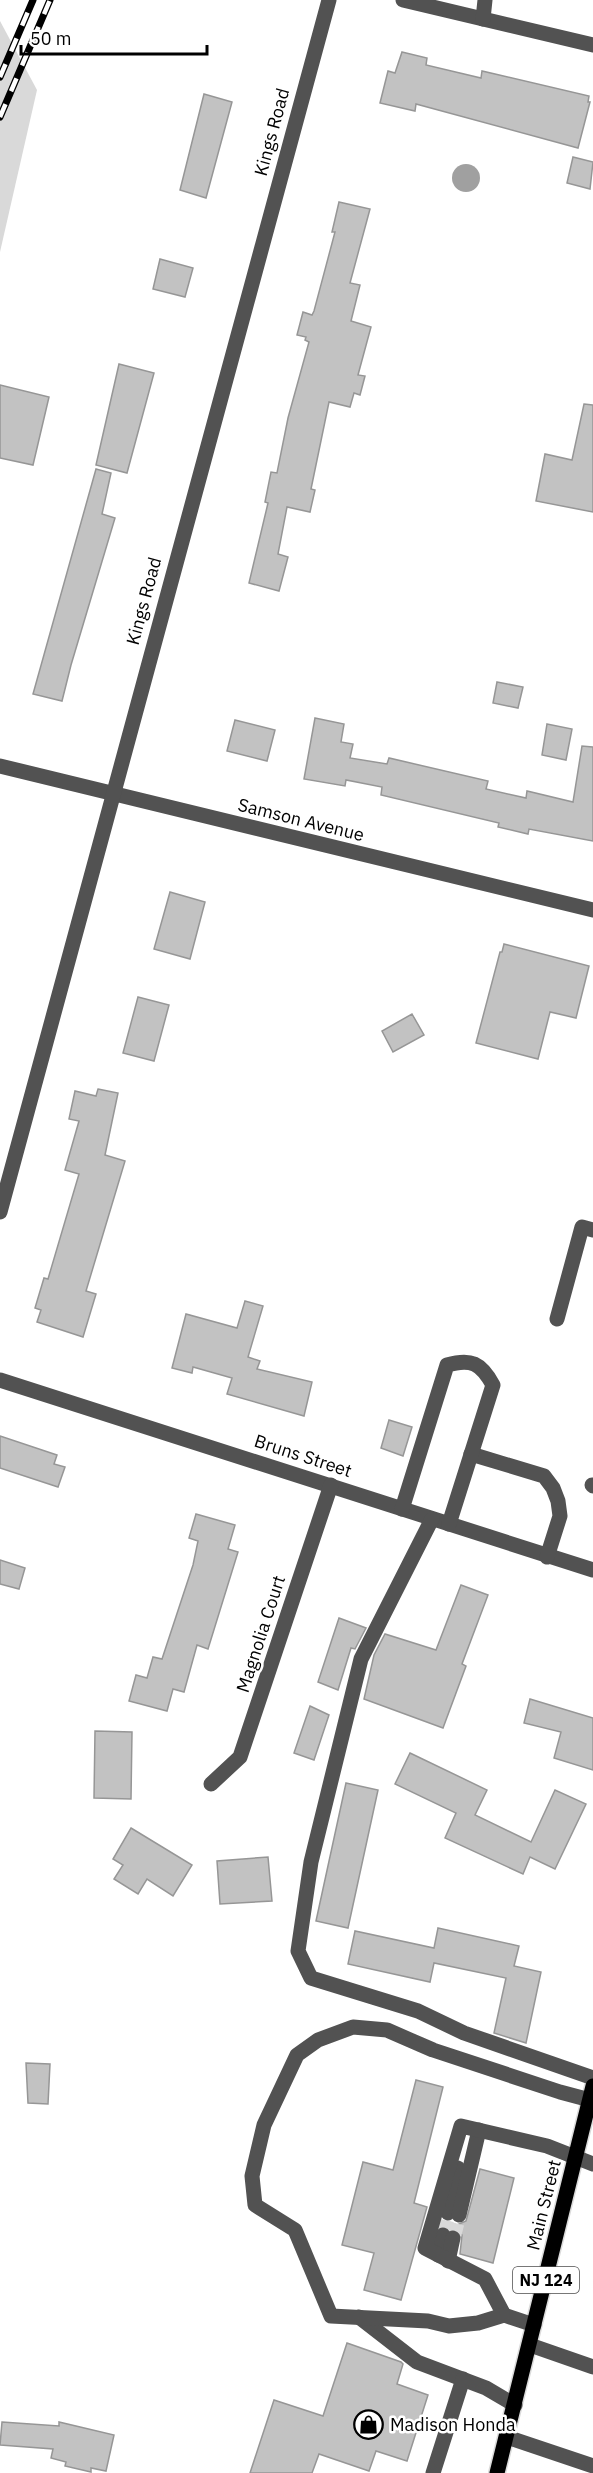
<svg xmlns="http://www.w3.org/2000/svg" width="593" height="2473" viewBox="0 0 593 2473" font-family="'IBM Plex Sans',sans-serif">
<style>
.green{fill:#d9d9d9}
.water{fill:#a0a0a0}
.building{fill:#c2c2c2;stroke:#969696;stroke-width:1.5}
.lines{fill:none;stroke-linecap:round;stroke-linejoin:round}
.minor-tunnel{stroke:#d9d9d9;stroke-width:15;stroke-dasharray:15 8;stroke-linecap:butt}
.major-casing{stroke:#dbdbdb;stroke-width:18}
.minor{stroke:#525252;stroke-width:15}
.major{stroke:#000;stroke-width:15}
.rail-casing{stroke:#000;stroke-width:7}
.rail{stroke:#fff;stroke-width:4.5;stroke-dasharray:14;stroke-linecap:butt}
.labels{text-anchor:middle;stroke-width:5;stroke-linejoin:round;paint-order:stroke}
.shield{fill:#fff;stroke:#4c4c4c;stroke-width:1.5}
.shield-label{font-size:16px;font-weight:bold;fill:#000}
.street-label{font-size:18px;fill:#000;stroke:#fff}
.poi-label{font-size:18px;fill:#000;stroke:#fff;text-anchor:start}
</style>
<rect width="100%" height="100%" fill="#fff"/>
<polygon class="green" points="0,21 37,90 0,252"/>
<circle class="water" cx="466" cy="178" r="14"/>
<g class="building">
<polygon points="402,52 427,58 426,65 481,78 482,71 589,96 588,102 590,102 578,148 416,104 415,111 380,103 388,71 395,73"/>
<polygon points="204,94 232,102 206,198 180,190"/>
<polygon points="573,157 593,162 590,189 567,183"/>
<polygon points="339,202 370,209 350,283 360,285 351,321 371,327 358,375 365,376 360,395 354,393 350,407 329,402 311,489 315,490 310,512 287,507 278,554 288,557 279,591 249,583 268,503 265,502 271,472 277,473 288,418 309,342 305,340 306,337 297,335 303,312 312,315 314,311 335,232 332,232"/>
<polygon points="160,259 193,268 185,297 153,289"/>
<polygon points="119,364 154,373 127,473 96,465"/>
<polygon points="0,385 49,397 33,465 0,458"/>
<polygon points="584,404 593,405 593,512 536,501 545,454 572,460"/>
<polygon points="96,469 111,473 102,514 115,518 71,665 62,701 33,694"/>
<polygon points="497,682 523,687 518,708 493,703"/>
<polygon points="315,718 344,724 341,742 353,744 350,758 387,764 389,758 488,781 486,789 526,798 527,791 573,802 582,746 593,747 593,841 529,829 528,834 498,827 499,823 381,795 382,787 346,780 345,786 304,779"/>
<polygon points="235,720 275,730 267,761 227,751"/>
<polygon points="547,724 572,729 566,760 542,755"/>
<polygon points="170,892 205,902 190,959 154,949"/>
<polygon points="504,944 589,966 576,1018 550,1012 538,1059 476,1043 500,952 502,952"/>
<polygon points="138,997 169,1005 154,1061 123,1053"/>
<polygon points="412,1014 424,1035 393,1052 382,1031"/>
<polygon points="98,1089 118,1093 105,1155 125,1161 86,1291 96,1294 83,1337 37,1322 41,1310 35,1308 44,1278 48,1279 79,1174 65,1170 79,1121 69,1119 75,1091 96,1096"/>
<polygon points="245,1301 263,1306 248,1357 260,1361 257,1369 312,1382 304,1416 227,1394 232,1378 193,1367 192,1373 172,1368 186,1314 237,1328"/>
<polygon points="389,1420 412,1427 403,1456 381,1448"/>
<polygon points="0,1436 57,1455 54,1464 65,1467 58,1487 0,1468"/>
<polygon points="196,1514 235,1525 228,1549 238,1552 208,1649 197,1645 184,1692 173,1689 167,1711 129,1701 136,1675 147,1678 153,1657 162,1659 193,1565 198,1541 189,1538"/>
<polygon points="0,1560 25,1568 19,1589 0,1584"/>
<polygon points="461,1585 488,1595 462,1664 466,1666 443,1728 364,1699 374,1655 385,1634 436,1650"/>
<polygon points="339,1618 366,1628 355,1649 351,1648 338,1690 318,1682"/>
<polygon points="530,1699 593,1718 593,1770 554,1758 561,1732 524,1723"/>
<polygon points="310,1706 329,1715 314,1760 294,1753"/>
<polygon points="95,1731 132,1732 131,1799 94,1798"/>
<polygon points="410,1753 487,1790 475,1815 531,1842 555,1790 586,1804 555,1869 530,1857 523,1874 445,1838 456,1813 395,1784"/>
<polygon points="346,1783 378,1790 348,1928 316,1921"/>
<polygon points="131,1828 192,1865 173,1896 147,1879 138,1894 114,1879 123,1865 113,1859"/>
<polygon points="268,1857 272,1901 220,1904 217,1861"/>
<polygon points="438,1928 519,1946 514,1966 541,1972 526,2043 494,2033 506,1978 434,1963 430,1982 348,1964 355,1931 434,1948"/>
<polygon points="26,2063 50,2064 48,2104 28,2103"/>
<polygon points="416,2080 443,2087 414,2203 427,2207 401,2300 364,2290 374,2253 342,2245 363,2162 393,2170"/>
<polygon points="480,2169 514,2178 493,2263 460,2254 462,2235 456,2229 442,2226 443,2221 457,2225 466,2221"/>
<polygon points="347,2343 401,2362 403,2364 397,2384 428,2395 407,2461 376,2451 369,2471 319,2454 312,2473 250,2473 274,2400 323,2416"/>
<polygon points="2,2422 59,2426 59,2422 114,2435 106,2471 91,2468 91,2472 65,2466 66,2462 51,2458 53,2449 0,2445"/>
</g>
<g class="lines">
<g class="minor-tunnel">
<polyline points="443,2235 448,2213"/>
<polyline points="453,2238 459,2215"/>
</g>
<defs>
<polyline id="major" points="497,2473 593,2086"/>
</defs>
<use href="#major" class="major-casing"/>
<g class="minor">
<polyline points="403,0 593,45"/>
<polyline points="483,19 485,0"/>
<polyline points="0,766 593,910"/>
<polyline points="0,1212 329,0"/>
<polyline points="557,1319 582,1227 593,1230"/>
<polyline points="0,1380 593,1570"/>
<polyline points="471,1454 544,1476 553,1488 558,1501 560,1516 547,1557"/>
<polyline points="592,1485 593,1486"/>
<path d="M402,1509L447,1365C471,1358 481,1363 493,1385L449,1524"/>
<polyline points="432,1519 361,1659 311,1862 298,1951 311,1978 418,2011 464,2033 593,2078"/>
<polyline points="211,1784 240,1757 331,1485"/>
<polyline points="448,2213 458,2168"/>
<polyline points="459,2215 479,2130"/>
<polyline points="438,2255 443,2235"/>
<polyline points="448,2261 453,2238"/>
<polyline points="504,2315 485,2279 425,2248 461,2126 547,2146 593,2164"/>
<polyline points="359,2317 417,2362 486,2388 515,2405"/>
<polyline points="534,2325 504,2315 478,2323 449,2326 428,2321 331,2316 295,2230 255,2205 252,2176 264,2125 297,2055 318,2040 353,2027 387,2030 433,2050 560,2092 590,2100"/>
<polyline points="530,2345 593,2367"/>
<polyline points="507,2437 593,2466"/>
<polyline points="433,2473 463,2379"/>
</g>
<use href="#major" class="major"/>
<defs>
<g id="rail">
<polyline points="0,77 33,0"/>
<polyline points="0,117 50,0"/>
</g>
</defs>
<use href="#rail" class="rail-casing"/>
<use href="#rail" class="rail"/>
</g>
<defs>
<symbol id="shop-ring" viewBox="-11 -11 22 22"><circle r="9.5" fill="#fff" stroke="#000" stroke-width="1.5"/><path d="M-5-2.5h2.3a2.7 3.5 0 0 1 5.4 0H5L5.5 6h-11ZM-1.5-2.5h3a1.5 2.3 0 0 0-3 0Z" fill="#000"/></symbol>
</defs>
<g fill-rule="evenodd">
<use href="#shop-ring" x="352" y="2408" width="33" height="33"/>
</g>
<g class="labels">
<rect class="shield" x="513" y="2267" width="66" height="26" rx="4.5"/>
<g class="shield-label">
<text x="546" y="2286">NJ 124</text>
</g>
<g class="street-label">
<text transform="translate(272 132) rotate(-75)" y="6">Kings Road</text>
<text transform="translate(144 601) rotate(-75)" y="6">Kings Road</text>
<text transform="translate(301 820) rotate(14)" y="6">Samson Avenue</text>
<text transform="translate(303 1456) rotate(18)" y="6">Bruns Street</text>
<text transform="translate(261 1634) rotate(-72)" y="6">Magnolia Court</text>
<text transform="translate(544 2205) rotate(-76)" y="6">Main Street</text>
</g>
<g class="poi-label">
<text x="390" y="2431">Madison Honda</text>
</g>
</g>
<path d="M21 45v9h186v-9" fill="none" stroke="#000000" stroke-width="3"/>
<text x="30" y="45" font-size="18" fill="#000000" stroke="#ffffff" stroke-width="4.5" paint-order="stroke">50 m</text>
</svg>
